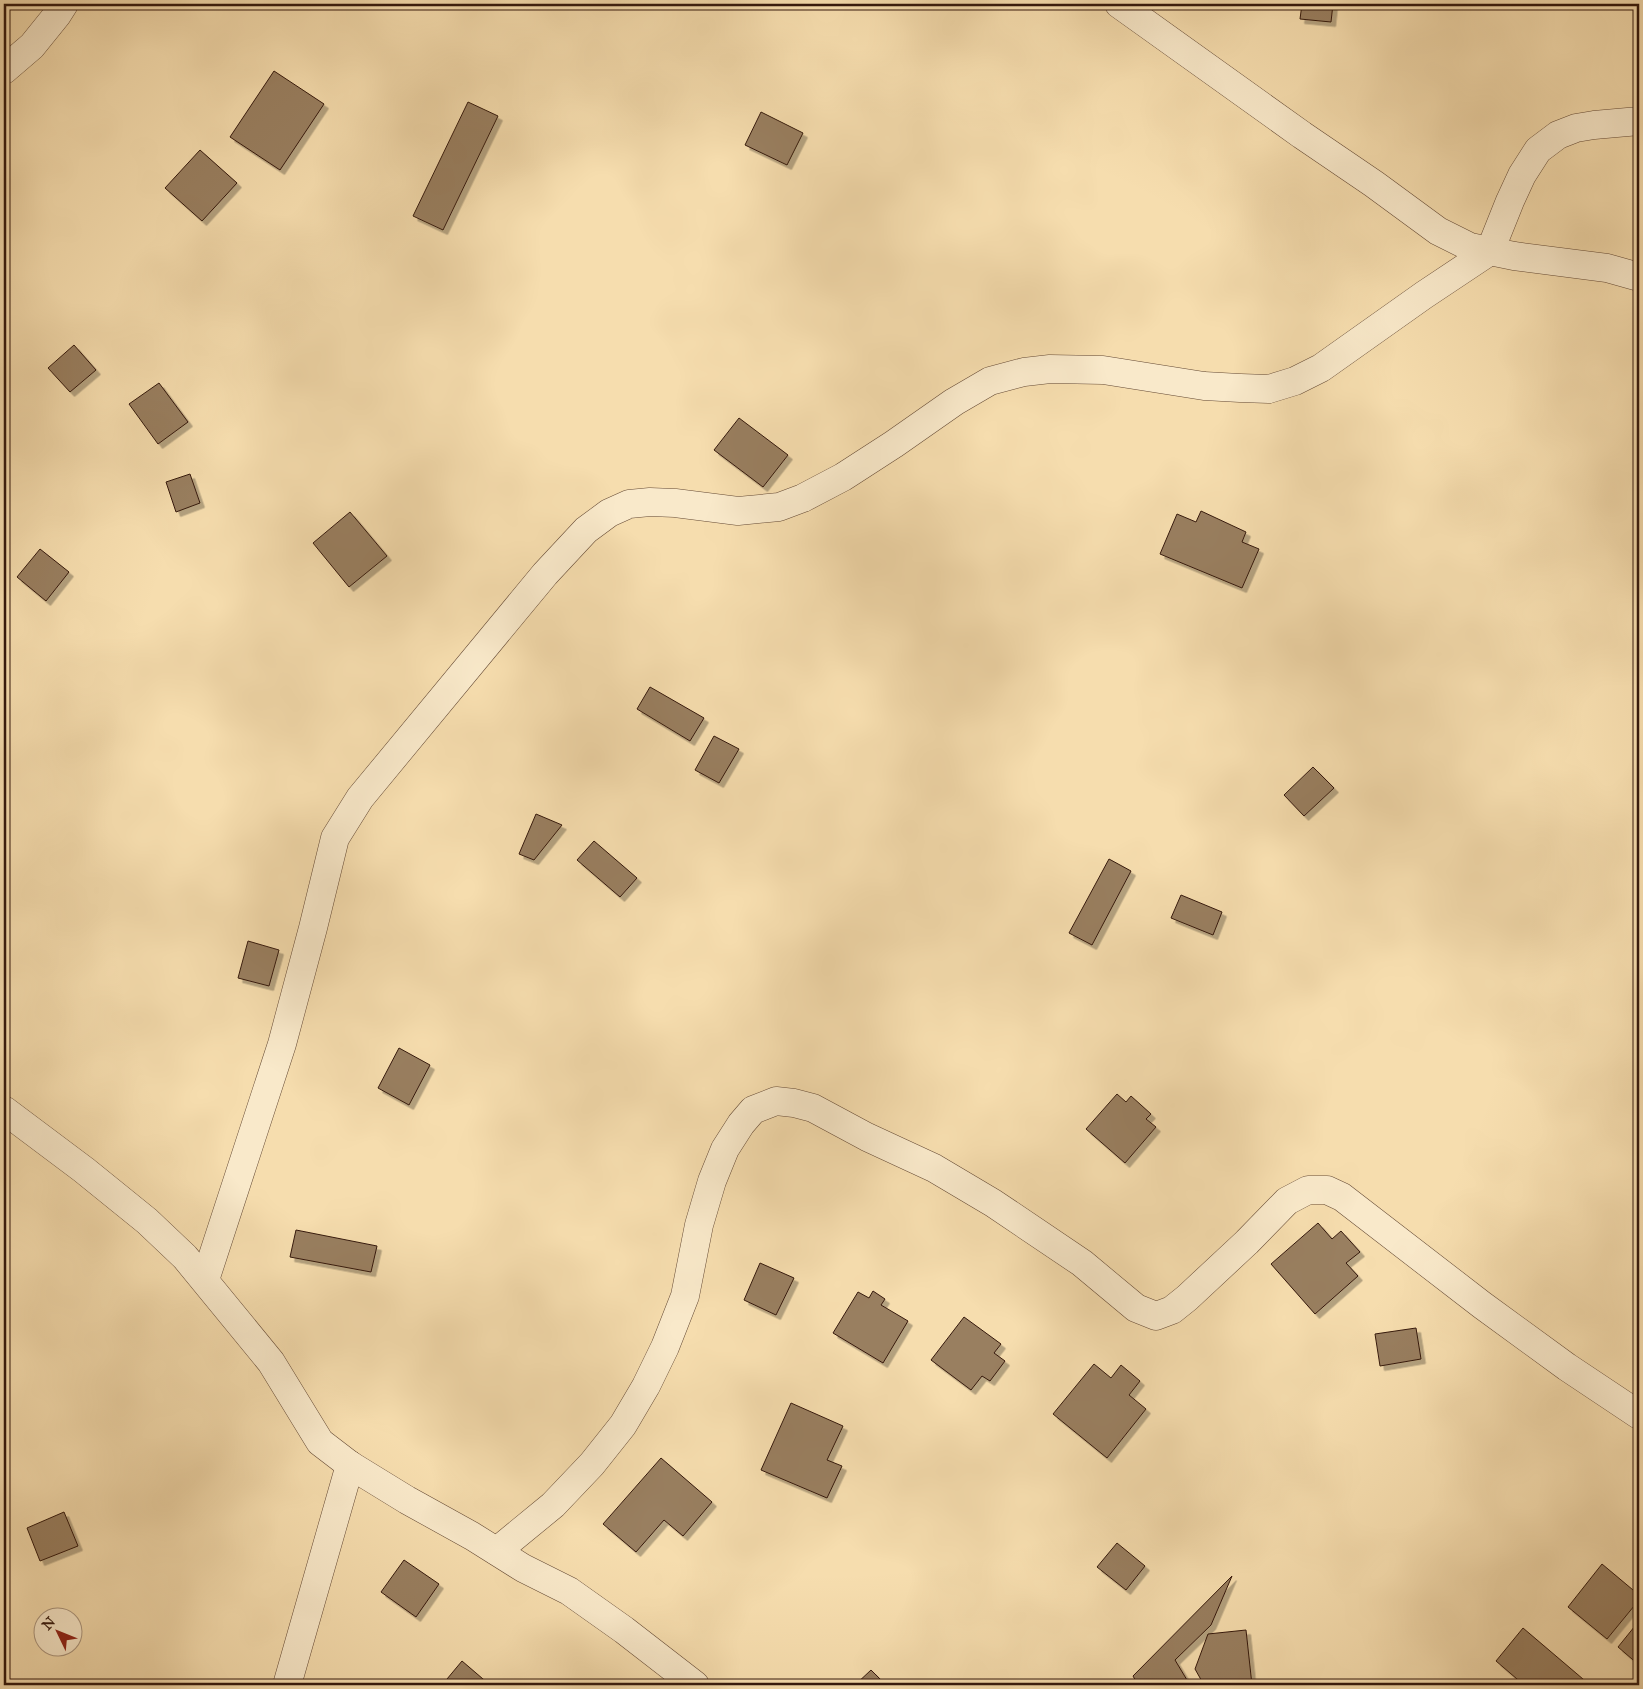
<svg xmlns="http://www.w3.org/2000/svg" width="1643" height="1689" viewBox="0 0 1643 1689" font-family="'IM FELL Great Primer',serif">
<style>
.building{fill:#997f61;stroke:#35190d;filter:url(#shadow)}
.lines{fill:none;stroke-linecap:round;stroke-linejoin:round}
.street-casing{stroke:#654a35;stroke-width:29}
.street{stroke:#f9e9ca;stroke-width:28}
</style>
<defs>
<filter id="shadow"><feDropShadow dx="4.5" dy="4.5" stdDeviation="0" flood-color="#0004"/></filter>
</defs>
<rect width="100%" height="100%" fill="#f6ddae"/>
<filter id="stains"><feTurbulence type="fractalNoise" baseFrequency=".004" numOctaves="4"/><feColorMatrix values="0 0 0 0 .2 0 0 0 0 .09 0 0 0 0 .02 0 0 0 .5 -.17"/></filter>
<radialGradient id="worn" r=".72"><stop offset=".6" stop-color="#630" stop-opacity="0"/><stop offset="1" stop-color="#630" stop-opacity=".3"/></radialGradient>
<g class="building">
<polygon points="1302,4 1333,4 1331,22 1300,19"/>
<polygon points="274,71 324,104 280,170 230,137"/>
<polygon points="468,102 498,116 443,230 413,216"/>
<polygon points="761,112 803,133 787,165 745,145"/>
<polygon points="200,150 237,183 202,221 165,188"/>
<polygon points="74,345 96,370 70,392 48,368"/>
<polygon points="159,383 188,422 158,444 129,404"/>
<polygon points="739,418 788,455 763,487 714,450"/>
<polygon points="190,474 200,503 176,512 166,482"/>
<polygon points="1201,511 1246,532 1242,542 1259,549 1242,588 1160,554 1177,514 1196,522"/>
<polygon points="350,512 387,556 349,587 313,543"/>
<polygon points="40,549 69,572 46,601 17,577"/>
<polygon points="650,687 704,718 690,741 637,709"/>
<polygon points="714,736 739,749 719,783 695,770"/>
<polygon points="1313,767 1334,788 1304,816 1284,795"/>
<polygon points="536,814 562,825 534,860 519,854"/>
<polygon points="594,841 637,878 620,897 577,860"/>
<polygon points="1109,859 1131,871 1092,945 1069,933"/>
<polygon points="1181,895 1222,912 1213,935 1171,918"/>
<polygon points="248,941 279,950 269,986 238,978"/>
<polygon points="399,1048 430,1065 409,1105 378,1088"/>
<polygon points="1117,1094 1126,1102 1131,1096 1151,1114 1146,1119 1156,1127 1125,1163 1086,1129"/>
<polygon points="1318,1223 1332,1239 1341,1231 1360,1252 1346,1263 1358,1276 1315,1314 1271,1264"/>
<polygon points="296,1230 377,1246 371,1272 290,1257"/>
<polygon points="760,1263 794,1278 776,1315 744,1300"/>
<polygon points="873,1291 885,1299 881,1305 908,1321 883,1363 833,1333 858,1292 869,1298"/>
<polygon points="964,1317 1001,1344 994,1353 1005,1361 990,1381 982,1376 971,1390 931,1360"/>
<polygon points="1416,1328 1421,1359 1380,1366 1375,1334"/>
<polygon points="1094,1364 1111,1378 1121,1365 1140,1381 1129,1395 1146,1409 1107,1458 1053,1414"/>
<polygon points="791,1403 843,1426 827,1460 842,1466 827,1498 761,1470"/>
<polygon points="661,1458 712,1502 683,1536 664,1520 636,1552 603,1524"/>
<polygon points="64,1512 78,1546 40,1561 27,1528"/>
<polygon points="1117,1543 1145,1566 1126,1590 1097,1567"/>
<polygon points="404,1560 439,1584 416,1617 381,1592"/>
<polygon points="1602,1564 1639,1595 1639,1600 1607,1639 1568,1607"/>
<polygon points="1232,1576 1211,1625 1175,1660 1190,1685 1138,1685 1133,1676"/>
<polygon points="1639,1621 1639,1665 1618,1647"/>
<polygon points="1523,1628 1590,1685 1524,1685 1496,1661"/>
<polygon points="1246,1630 1252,1685 1204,1685 1195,1669 1208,1634"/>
<polygon points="462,1661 490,1685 442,1685"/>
<polygon points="871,1670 886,1685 855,1685"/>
</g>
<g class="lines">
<defs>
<g id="street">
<polyline points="1119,4 1302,135 1374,184 1438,231 1470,247 1514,256 1607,268 1639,277"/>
<polyline points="4,70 32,46 57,15 64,4"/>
<polyline points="4,1110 84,1170 147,1221 185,1257 271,1362 320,1442 350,1465 407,1500 472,1536 523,1568 569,1591 624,1630 695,1685"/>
<polyline points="205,1280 282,1044 313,928 335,838 360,798 545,574 586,530 609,513 629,504 650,502 675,503 738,511 779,507 803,498 843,477 894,444 954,402 990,381 1024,372 1050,369 1103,370 1204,386 1240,388 1269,389 1295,381 1321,368 1424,295 1490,251 1510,201 1522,175 1538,150 1558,135 1576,128 1594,125 1639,121"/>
<polyline points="497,1551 553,1505 592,1464 623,1425 646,1386 665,1347 685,1296 699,1225 712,1181 725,1149 741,1124 753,1110 776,1101 794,1103 813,1108 867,1137 934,1168 993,1203 1082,1263 1136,1308 1156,1316 1172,1310 1187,1298 1247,1242 1287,1201 1308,1190 1327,1190 1342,1197 1482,1305 1567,1367 1639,1415"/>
<polyline points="287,1685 350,1465"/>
</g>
</defs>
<use href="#street" class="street-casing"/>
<use href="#street" class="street"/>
</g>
<rect width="1643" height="1689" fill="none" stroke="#f6ddae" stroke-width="20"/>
<rect x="5" y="5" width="1633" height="1679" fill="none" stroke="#35190d" stroke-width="2.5"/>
<rect x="10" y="10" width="1623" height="1669" fill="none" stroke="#35190d"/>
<g transform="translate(58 1632) rotate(313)"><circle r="24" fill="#f9e9ca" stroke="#ab967e"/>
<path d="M0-4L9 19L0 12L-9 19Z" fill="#8f2418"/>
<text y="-8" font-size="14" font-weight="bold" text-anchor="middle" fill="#35190d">N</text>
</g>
<rect width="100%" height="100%" filter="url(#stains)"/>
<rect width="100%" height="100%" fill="url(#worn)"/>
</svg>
